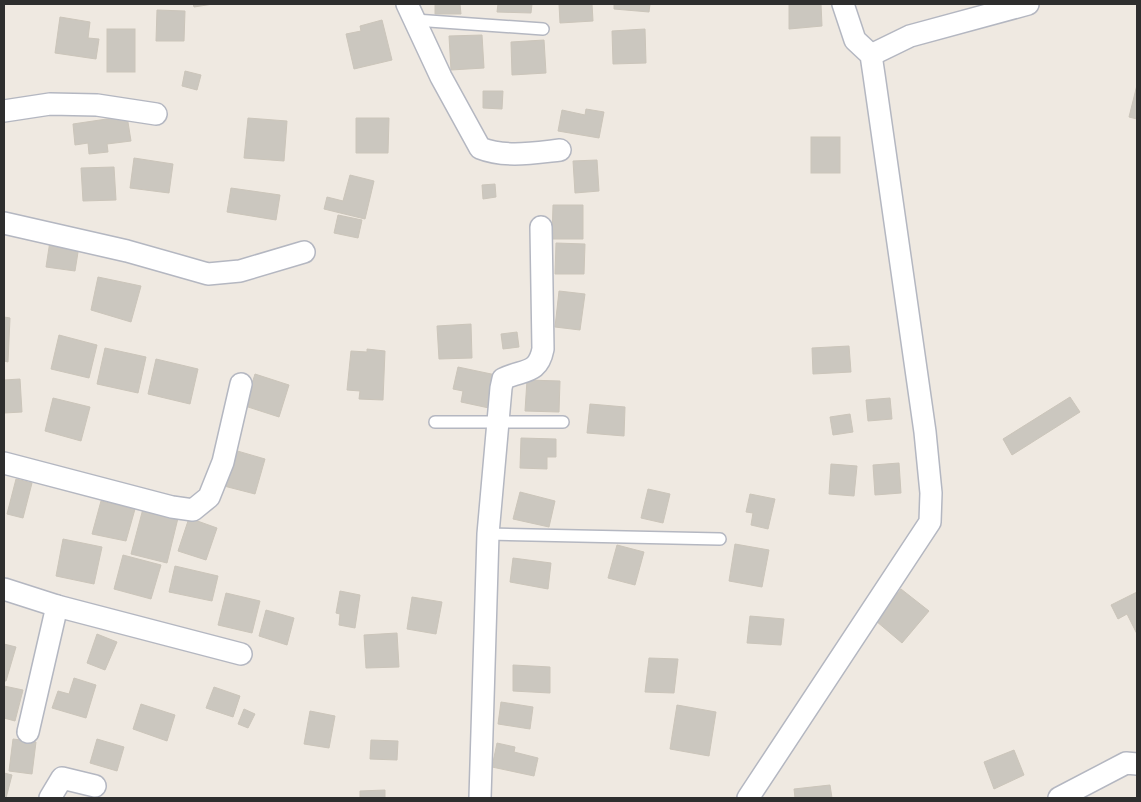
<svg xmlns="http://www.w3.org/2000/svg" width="1141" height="802" viewBox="0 0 1141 802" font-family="Barlow,sans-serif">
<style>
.building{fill:#cbc7bf;stroke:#cbc5ba}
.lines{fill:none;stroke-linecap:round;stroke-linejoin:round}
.service-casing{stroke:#b4b7c1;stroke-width:14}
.minor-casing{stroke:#b4b7c1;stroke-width:24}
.service{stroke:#fff;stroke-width:11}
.minor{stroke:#fff;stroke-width:21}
</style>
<rect width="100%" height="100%" fill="#efe9e1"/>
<g class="building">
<polygon points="193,4 213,4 194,7"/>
<polygon points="435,4 460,4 461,14 435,14"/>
<polygon points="498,4 532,4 531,13 497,12"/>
<polygon points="559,4 592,4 593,21 560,23"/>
<polygon points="614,4 650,4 649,12 614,9"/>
<polygon points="789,4 821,4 822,26 789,29"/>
<polygon points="157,10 185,11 184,41 156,41"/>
<polygon points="60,17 90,22 88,38 99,39 96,59 55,53"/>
<polygon points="382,20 392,60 354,69 346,34 361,31 360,26"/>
<rect x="107" y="29" width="28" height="43"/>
<polygon points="645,29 646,63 613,64 612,31"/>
<polygon points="482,35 484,68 451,70 449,36"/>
<polygon points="544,40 546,73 512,75 511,42"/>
<polygon points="185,71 201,75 197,90 182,86"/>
<polygon points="1137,85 1137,119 1129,117"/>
<polygon points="483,91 503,91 502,109 483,108"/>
<polygon points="586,109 604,112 599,138 558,131 562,110 585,115"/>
<polygon points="127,116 131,141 107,144 108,152 89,154 88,143 75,145 73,124"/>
<polygon points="248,118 287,121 284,161 244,158"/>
<polygon points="356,118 389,118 388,153 356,153"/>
<rect x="811" y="137" width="29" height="36"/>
<polygon points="134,158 173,164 169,193 130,188"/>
<polygon points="597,160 599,191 575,193 573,161"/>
<polygon points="114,167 116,200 83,201 81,168"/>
<polygon points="350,175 374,181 365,219 324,209 327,197 343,201"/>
<polygon points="495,184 496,197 483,199 482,185"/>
<polygon points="231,188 280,195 276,220 227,212"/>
<polygon points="553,205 583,205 583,239 552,239"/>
<polygon points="338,215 362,220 358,238 334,233"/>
<polygon points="50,241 79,246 75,271 46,267"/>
<polygon points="556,243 585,244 584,274 555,274"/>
<polygon points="98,277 141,286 131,322 91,310"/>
<polygon points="559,291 585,294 580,330 555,327"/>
<polygon points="4,317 10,318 8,362 4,361"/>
<polygon points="471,324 472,358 439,359 437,326"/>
<polygon points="517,332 519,347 503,349 501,334"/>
<polygon points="59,335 97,345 89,378 51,369"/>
<polygon points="849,346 851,372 813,374 812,348"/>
<polygon points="105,348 146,357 138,393 97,384"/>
<polygon points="367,349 385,351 383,400 359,399 360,391 347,390 351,351 367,352"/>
<polygon points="156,359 198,369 190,404 148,394"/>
<polygon points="458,367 496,375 489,408 461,402 463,391 453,389"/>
<polygon points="255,374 289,385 279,417 245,406"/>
<polygon points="20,379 22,412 4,413 4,380"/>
<polygon points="527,380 560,381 559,412 525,411"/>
<polygon points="1070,397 1080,412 1012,455 1003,439"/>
<polygon points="53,398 90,407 81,441 45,431"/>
<polygon points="890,398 892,419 868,421 866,400"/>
<polygon points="590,404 625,407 624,436 587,433"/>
<polygon points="850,414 853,432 833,435 830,417"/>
<polygon points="521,438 556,439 556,457 547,457 547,469 520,468"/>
<polygon points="234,450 265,459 255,494 224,486"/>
<polygon points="899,463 901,493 875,495 873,465"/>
<polygon points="831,464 857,466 854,496 829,494"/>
<polygon points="16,479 32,483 23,518 7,514"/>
<polygon points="648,489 670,494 663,523 641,518"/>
<polygon points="520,492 555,501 549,527 513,519"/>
<polygon points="750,494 775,499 768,529 751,525 753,513 746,512"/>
<polygon points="101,501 135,509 126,541 92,534"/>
<polygon points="144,505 179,514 167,563 131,554"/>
<polygon points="189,518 217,528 206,560 178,551"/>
<polygon points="63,539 102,547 94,584 56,576"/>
<polygon points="735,544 769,550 762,587 729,581"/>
<polygon points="617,545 644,552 635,585 608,578"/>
<polygon points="123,555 161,565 151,599 114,589"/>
<polygon points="513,558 551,563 548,589 510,582"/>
<polygon points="175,566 218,576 212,601 169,592"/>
<polygon points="901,589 929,611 902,643 876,621"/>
<polygon points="340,591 360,595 355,628 339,625 340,614 336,613"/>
<polygon points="1137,592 1137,634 1127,614 1118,619 1111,605"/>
<polygon points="226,593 260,601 252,633 218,625"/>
<polygon points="412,597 442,602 436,634 407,629"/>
<polygon points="266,610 294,618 287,645 259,636"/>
<polygon points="750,616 784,619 781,645 747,643"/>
<polygon points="397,633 399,667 366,668 364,635"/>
<polygon points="97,634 117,642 105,670 87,663"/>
<polygon points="4,644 16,647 6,681 4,681"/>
<polygon points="649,658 678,659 674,693 645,692"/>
<polygon points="513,665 550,667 550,693 513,691"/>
<polygon points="74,678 96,685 86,718 52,708 58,691 69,694"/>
<polygon points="4,686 23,690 15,721 4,718"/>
<polygon points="214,687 240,696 233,717 206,708"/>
<polygon points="501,702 533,707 530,729 498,724"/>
<polygon points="141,704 175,715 167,741 133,729"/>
<polygon points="677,705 716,712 709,756 670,749"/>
<polygon points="244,709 255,714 248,728 238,724"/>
<polygon points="310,711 335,716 329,748 304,744"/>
<polygon points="13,739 36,742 32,774 9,771"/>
<polygon points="97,739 124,747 117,771 90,763"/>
<polygon points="371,740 398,741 397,760 370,759"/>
<polygon points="497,743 515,747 514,752 538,758 534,776 492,767"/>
<polygon points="1014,750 1024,775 994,789 984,762"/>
<polygon points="4,773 12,775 6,798 4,798"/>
<polygon points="830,785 832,798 795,798 794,789"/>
<polygon points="385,790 385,798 360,798 360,791"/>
</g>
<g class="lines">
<defs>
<g id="service">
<polyline points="415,20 543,29"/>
<polyline points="435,422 563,422"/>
<polyline points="488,534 720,539"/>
</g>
<g id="minor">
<path d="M407,4L441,77L480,148C505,158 533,153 560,150"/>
<polyline points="871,55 910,36 1028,4"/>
<polyline points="4,111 50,104 97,105 156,114"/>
<polyline points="4,223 127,251 208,274 240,271 304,252"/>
<polyline points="4,463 172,507 193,510 209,497 223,462 241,384"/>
<polyline points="4,589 57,606 241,654"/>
<polyline points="28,732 57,606"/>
<polyline points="50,798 62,778 95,786"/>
<path d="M480,798L488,534L501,388L503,379C523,369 538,375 543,349L541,227"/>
<polyline points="748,798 930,522 931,493 925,432 874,75 871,55 855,40 843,4"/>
<polyline points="1059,798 1126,763 1137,764"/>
</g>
</defs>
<use href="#service" class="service-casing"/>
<use href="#minor" class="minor-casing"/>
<use href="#service" class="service"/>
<use href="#minor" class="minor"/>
</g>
<rect width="1141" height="802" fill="none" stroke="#2e2e2e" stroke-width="10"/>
</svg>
